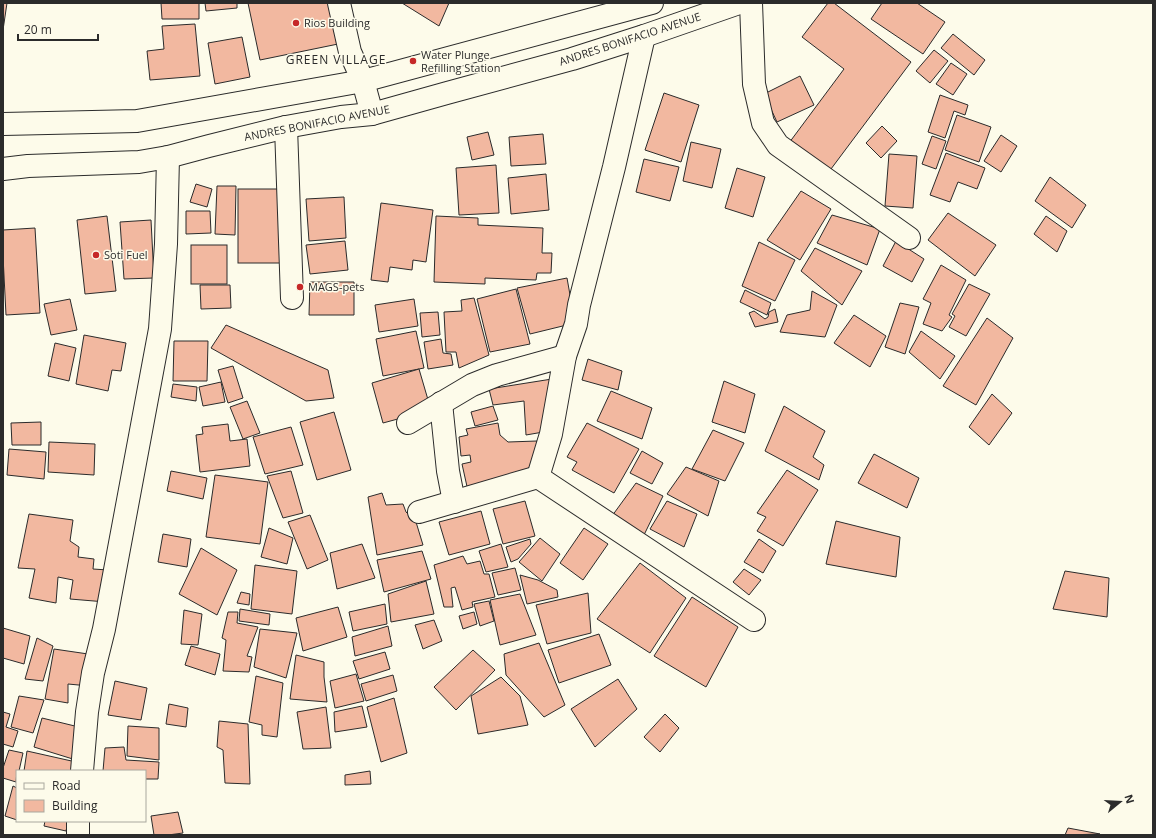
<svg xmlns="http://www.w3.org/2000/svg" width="1156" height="838" viewBox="0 0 1156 838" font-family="'Open Sans',sans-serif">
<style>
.building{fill:#f2b8a0;stroke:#2b2b2b}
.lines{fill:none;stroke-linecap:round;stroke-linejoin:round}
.minor-casing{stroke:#2b2b2b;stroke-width:24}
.highway-casing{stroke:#2b2b2b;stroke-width:24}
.minor{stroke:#fdfbea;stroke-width:22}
.highway{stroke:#fdfbea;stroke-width:22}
.poi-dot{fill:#c62828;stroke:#fdfbea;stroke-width:1.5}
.labels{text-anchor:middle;stroke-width:3;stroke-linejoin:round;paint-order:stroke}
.poi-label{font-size:11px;fill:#2b2b2b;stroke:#fdfbea;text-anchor:start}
.street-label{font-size:11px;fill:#2b2b2b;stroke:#fdfbea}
.neighbourhood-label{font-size:12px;letter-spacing:1px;fill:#2b2b2b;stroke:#fdfbea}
</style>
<rect width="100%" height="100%" fill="#fdfbea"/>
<g class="building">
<polygon points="3,3 7,3 3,30"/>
<polygon points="161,3 199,3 199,19 162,19"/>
<polygon points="205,3 237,3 237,8 206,11"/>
<polygon points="248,3 335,3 343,43 260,60"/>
<polygon points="402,3 449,3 439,26"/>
<polygon points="828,3 834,3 911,62 825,177 786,147 844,69 802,37"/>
<polygon points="882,3 917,3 945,22 923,54 871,19"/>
<polygon points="195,24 200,76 150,80 147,51 164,49 162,26"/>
<polygon points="953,34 985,60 974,75 941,48"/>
<polygon points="242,37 250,77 215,84 208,43"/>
<polygon points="934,50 948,61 930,83 916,71"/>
<polygon points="951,63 967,74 953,95 936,84"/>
<polygon points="800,76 814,105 777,122 764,94"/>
<polygon points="664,93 699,105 681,162 645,150"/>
<polygon points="940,95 968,105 965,115 954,111 945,138 928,132"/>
<polygon points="957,115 991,127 979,162 945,150"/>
<polygon points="882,126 897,141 881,158 866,143"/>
<polygon points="488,132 494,155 472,160 467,137"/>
<polygon points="543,134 546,164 511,166 509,137"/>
<polygon points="1001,135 1017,146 1001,172 984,161"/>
<polygon points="932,136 946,141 936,169 922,164"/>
<polygon points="691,142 721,149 712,188 683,181"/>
<polygon points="946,153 985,168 977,189 958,182 950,202 930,195"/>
<polygon points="889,154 917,156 913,208 885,206"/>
<polygon points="644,159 679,167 670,201 636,192"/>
<polygon points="496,165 499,213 459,215 456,168"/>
<polygon points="737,168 765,177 753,217 725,208"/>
<polygon points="546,174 549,210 511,214 508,178"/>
<polygon points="1050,177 1086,205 1072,228 1035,201"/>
<polygon points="196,184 212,189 207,207 190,202"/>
<polygon points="217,186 236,186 235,235 215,234"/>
<rect x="238" y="189" width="48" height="74"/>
<polygon points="801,191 831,209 800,260 767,240"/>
<polygon points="344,197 346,238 309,241 306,199"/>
<polygon points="381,203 433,210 426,262 413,260 412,270 390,267 388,282 371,280"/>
<polygon points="186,211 210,211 211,233 186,234"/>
<polygon points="948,213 996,245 975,276 928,240"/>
<polygon points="832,215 880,229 867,265 817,243"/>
<polygon points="107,216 116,291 85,294 77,220"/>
<polygon points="436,216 478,218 478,225 543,228 542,253 552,253 551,273 537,273 536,280 485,278 485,284 434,282"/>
<polygon points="1046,216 1067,231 1057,252 1034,234"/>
<polygon points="151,220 154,278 124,279 120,222"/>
<polygon points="35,228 40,313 6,315 3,256 3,230"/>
<polygon points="345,241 348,270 310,274 306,245"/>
<polygon points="896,241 924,259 912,282 883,266"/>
<polygon points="759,242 795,260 775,301 742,286"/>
<rect x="191" y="245" width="36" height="39"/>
<polygon points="815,248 862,271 842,305 801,271"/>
<polygon points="941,265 966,280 949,315 952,317 942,331 923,324 931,303 923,299"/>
<polygon points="567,278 575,323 530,334 517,288"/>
<polygon points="310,282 354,282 354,315 309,315"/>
<polygon points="969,284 990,294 966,336 949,327 955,316 952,314"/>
<polygon points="200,285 230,285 231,308 201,309"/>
<polygon points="516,289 530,344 490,352 477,299"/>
<polygon points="745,290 771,303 767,315 740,302"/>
<polygon points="812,291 837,305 825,337 780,332 787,315 810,310"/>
<polygon points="474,298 489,355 459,368 456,352 446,352 444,312 462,311 461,300"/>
<polygon points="70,299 77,330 51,335 44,304"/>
<polygon points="414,299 418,326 379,332 375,305"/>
<polygon points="900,303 919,307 905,354 885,347"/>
<polygon points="775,309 778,322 755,327 749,313 754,311 765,319 768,317 769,312"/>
<polygon points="438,312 440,335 422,337 420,313"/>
<polygon points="854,315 886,336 870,367 834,343"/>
<polygon points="987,318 1013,338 976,405 943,386"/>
<polygon points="226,325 328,370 334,398 306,401 211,348"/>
<polygon points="416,331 424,368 383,376 376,339"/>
<polygon points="921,331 955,356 940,379 909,352"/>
<polygon points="84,335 126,343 121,371 112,370 108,391 76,384"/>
<polygon points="441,339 443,353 451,354 453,365 428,369 424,342"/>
<polygon points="174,341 208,341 207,381 173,381"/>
<polygon points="55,343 76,348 69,381 48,376"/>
<polygon points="588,359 622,371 618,390 582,380"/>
<polygon points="233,366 243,398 228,403 218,370"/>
<polygon points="419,369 431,410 383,423 372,383"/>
<polygon points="552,379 549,431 526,435 524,401 493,405 489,389"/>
<polygon points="724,381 755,394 745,433 712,422"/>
<polygon points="221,382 225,402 203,406 199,387"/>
<polygon points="173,384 197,387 196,401 171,397"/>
<polygon points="611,391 652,408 642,439 597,421"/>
<polygon points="992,394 1012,413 989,445 969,427"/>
<polygon points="247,401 260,433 243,439 230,407"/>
<polygon points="493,406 498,420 475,426 471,412"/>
<polygon points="784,406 825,431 813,457 824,465 819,480 765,451"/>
<polygon points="334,412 351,470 317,480 300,422"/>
<polygon points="41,422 41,445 12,445 11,423"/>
<polygon points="498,423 500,435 508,442 537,441 536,476 468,491 462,464 471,462 470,455 461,456 459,437 468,435 466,429"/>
<polygon points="587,423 639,449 614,493 572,470 577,462 567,457"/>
<polygon points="228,424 230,441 247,439 250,466 200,472 196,435 203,434 202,427"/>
<polygon points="291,427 303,465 265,474 253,437"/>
<polygon points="713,430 744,443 725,481 692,469"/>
<polygon points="49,442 95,444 94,475 48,472"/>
<polygon points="9,449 46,452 44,479 7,475"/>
<polygon points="642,451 663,463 652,484 630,473"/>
<polygon points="874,454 919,478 907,508 858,483"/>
<polygon points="686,467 719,481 708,516 667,494"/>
<polygon points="787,470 818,490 783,546 757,531 766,517 757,513"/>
<polygon points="171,471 207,478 203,499 167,491"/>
<polygon points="291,471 303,513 283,518 267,476"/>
<polygon points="215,475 268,482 260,544 206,537"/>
<polygon points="636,483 663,496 643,537 612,516"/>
<polygon points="382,493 386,505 403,504 406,512 416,522 423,545 377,555 368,497"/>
<polygon points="525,501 535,536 503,544 493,509"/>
<polygon points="667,501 697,514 684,547 650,529"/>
<polygon points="481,511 490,544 449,555 439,522"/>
<polygon points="29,514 73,520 70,541 79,547 78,557 94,559 93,569 108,570 106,602 70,599 73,580 58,577 56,603 29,598 35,569 18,568"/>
<polygon points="310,515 328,560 307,569 288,522"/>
<polygon points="836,521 900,537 896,577 826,564"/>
<polygon points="269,528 293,538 287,564 261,557"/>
<polygon points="584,528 608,544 583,580 560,563"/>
<polygon points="163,534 191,539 187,567 158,562"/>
<polygon points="540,538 560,554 542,581 519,562"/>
<polygon points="530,539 531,544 518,559 511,562 506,547"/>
<polygon points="759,539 776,551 763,573 744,562"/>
<polygon points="362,544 375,578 337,589 330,553"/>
<polygon points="501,544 508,567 486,572 479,551"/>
<polygon points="201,548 237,570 217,615 179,594"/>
<polygon points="422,551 431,579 384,592 377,560"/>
<polygon points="463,556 467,564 480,561 484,574 489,574 495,597 472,602 473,607 462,610 455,587 451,588 453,607 444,607 434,565"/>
<polygon points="640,563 686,598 650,653 597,619"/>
<polygon points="255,565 297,571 292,614 251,609"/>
<polygon points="515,568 521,590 498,595 492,573"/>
<polygon points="744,569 761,580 749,595 733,582"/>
<polygon points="1065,571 1109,578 1107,617 1053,609"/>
<polygon points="520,575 538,580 557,590 558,597 527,604"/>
<polygon points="426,581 434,614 391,622 388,594"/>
<polygon points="241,592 250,594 249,605 237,603"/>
<polygon points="588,593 591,633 547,644 536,605"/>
<polygon points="520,594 536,635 500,645 490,600"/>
<polygon points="692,597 738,627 706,687 654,656"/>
<polygon points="489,601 494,621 480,626 474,604"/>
<polygon points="385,604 387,624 353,631 349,612"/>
<polygon points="338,607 347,637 303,651 296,618"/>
<polygon points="240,609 270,614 269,625 239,621"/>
<polygon points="184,610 202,614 198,645 181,644"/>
<polygon points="228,612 238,612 237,623 258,627 247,656 252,657 249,672 223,671 226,640 222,638"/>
<polygon points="474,612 477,624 463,629 459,616"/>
<polygon points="434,620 442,641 423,649 415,625"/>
<polygon points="388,626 392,646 355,656 352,637"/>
<polygon points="3,628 30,636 24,664 3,658"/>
<polygon points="260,629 297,633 286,678 254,667"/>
<polygon points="599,634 611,665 559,683 548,650"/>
<polygon points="37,638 53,646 43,681 25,679"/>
<polygon points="539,643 565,705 544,717 506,675 504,654"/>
<polygon points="191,646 220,654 215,675 185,665"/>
<polygon points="54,649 95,655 89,686 68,684 68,703 45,699"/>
<polygon points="473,650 495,670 456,710 434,687"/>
<polygon points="385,652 390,669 359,679 353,661"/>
<polygon points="296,655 324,662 324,677 327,702 290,699"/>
<polygon points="356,674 364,701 335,708 330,681"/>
<polygon points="393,675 397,691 366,701 361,684"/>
<polygon points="256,676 283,683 277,737 262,735 262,725 249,722"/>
<polygon points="501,677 520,696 528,725 478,734 471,696"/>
<polygon points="618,679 637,709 595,747 571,709"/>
<polygon points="115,681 147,688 141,720 108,715"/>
<polygon points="19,696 44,700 33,733 11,727"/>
<polygon points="394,698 407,753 381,762 367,707"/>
<polygon points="169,704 188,708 186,727 166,724"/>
<polygon points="362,706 367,727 335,732 334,712"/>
<polygon points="326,707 331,748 303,749 297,712"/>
<polygon points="3,712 10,714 6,727 18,731 13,747 3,744"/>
<polygon points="665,714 679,728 660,752 644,737"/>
<polygon points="42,718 83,728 76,760 34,747"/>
<polygon points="219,721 248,724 250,784 225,783 223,750 217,747"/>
<polygon points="128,726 159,728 159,760 127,756"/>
<polygon points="124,747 126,760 159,762 158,779 145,779 145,771 103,771 105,748"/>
<polygon points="9,750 23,753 19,771 17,771 16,782 3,778 3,768"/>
<polygon points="27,751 76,762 74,771 24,771"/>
<polygon points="370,771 371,784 345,785 345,775"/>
<polygon points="13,786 17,788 17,820 5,816"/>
<polygon points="178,812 183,833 168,835 154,835 151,816"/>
<polygon points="45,821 68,821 66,831 44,826"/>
<polygon points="1068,828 1100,834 1065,835"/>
</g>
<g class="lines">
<defs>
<g id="minor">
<polyline points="339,3 350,52 363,81 372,114"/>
<polyline points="751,3 754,84 763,123 778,145 909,238"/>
<polyline points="644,36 614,167 579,305 576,324 565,356 551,434 538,477 754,620"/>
<polyline points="286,127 292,298"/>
<polyline points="441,403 448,471 454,502"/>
<polyline points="408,423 472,385 497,375 565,356"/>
<polyline points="419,512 538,477"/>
<polyline points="82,771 87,712 93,673 104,629 160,329 166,244 168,157"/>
<polyline points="78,835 78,821"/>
</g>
<g id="highway">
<polyline points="3,124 137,121 363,81 652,3"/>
<polyline points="3,169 28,166 139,162 168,157 209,146 286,127 341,117 372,114 447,93 572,59 644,36 739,3"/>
</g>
</defs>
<use href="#minor" class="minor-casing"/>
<use href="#highway" class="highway-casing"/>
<use href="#minor" class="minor"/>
<use href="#highway" class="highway"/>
</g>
<g class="poi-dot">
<circle cx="296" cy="23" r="4"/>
<circle cx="413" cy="61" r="4"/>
<circle cx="96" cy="255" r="4"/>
<circle cx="300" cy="287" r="4"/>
</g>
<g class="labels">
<g class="poi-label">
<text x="304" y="27">Rios Building</text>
<text x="421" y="59">Water Plunge<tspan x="421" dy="13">Refilling Station</tspan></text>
<text x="104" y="259">Soti Fuel</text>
<text x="308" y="291">MAGS-pets</text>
</g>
<g class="street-label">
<text transform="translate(630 39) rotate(-18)" y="4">ANDRES BONIFACIO AVENUE</text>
<text transform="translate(317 123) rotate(-11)" y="4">ANDRES BONIFACIO AVENUE</text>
</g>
<g class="neighbourhood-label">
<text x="336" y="64">GREEN VILLAGE</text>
</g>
</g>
<rect width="1156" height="838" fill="none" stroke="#2b2b2b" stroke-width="8"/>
<rect x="16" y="770" width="130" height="52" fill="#fdfbea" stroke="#a9a89e"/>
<rect x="24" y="783" width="20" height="6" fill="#fdfbea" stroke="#a9a89e"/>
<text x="52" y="790" font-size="12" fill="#2b2b2b">Road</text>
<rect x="24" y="800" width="20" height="12" fill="#f2b8a0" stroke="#a9a89e"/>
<text x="52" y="810" font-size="12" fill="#2b2b2b">Building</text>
<g transform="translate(1120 802) rotate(72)" stroke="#fdfbea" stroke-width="3" paint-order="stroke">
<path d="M0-3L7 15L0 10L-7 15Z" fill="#2b2b2b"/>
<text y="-6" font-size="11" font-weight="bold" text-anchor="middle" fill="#2b2b2b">N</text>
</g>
<path d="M18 34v6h80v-6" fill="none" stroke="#2b2b2b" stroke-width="2"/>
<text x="24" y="34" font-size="12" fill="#2b2b2b" stroke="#fdfbea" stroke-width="3" paint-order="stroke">20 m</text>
</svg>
